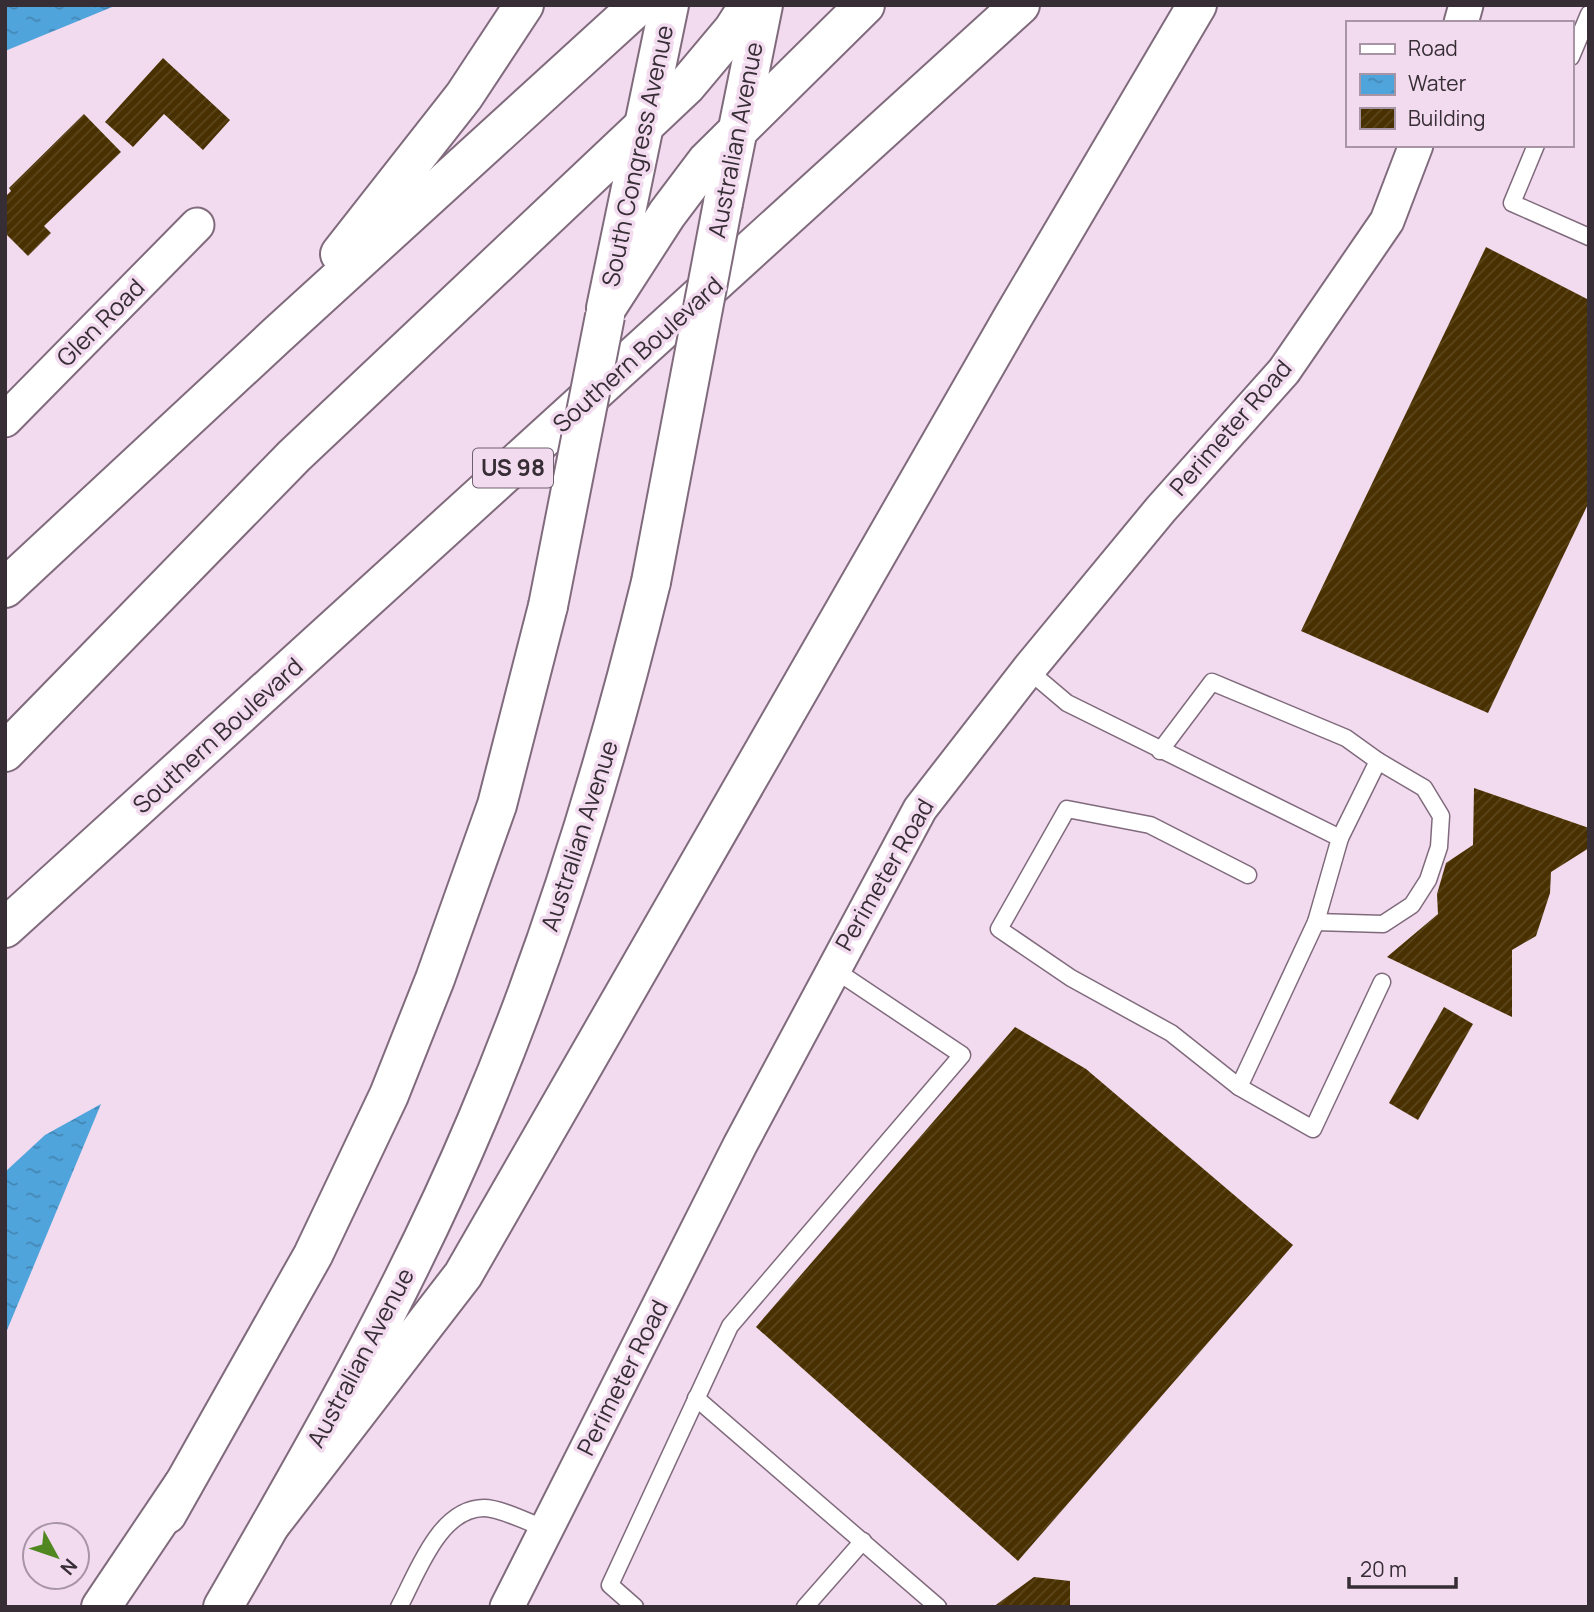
<svg xmlns="http://www.w3.org/2000/svg" width="1594" height="1612" viewBox="0 0 1594 1612" font-family="Manrope,sans-serif">
<style>
.water{fill:url(#water-ripples)}
.building{fill:url(#building-hatch)}
.lines{fill:none;stroke-linecap:round;stroke-linejoin:round}
.service-casing{stroke:#806b7d;stroke-width:19}
.minor-casing{stroke:#806b7d;stroke-width:37}
.secondary-casing{stroke:#806b7d;stroke-width:42}
.trunk-casing{stroke:#806b7d;stroke-width:42}
.service{stroke:#fff;stroke-width:16}
.minor{stroke:#fff;stroke-width:33}
.secondary{stroke:#fff;stroke-width:38}
.trunk{stroke:#fff;stroke-width:38}
.secondary-bridge-casing{stroke:#806b7d;stroke-width:42;stroke-linecap:butt}
.secondary-bridge{stroke:#fff;stroke-width:38}
.labels{text-anchor:middle;stroke-width:7;stroke-linejoin:round;paint-order:stroke}
.shield{fill:#f2daef;stroke:#6e616d;stroke-width:2}
.shield-label{font-size:23px;font-weight:bold;fill:#362d35}
.street-label{font-size:24px;fill:#362d35;stroke:#f2daef}
</style>
<defs>
<pattern id="water-ripples" width="26" height="14" patternUnits="userSpaceOnUse" patternTransform="scale(1.75)"><rect width="26" height="14" fill="#50a4dc"/><path d="M2 4q2-2 4 0t4 0M15 11q2-2 4 0t4 0" fill="none" stroke="#4386b3"/></pattern>
<pattern id="building-hatch" width="6" height="6" patternUnits="userSpaceOnUse" patternTransform="scale(1.75)"><rect width="6" height="6" fill="#493000"/><path d="M-1 1l2-2M0 6l6-6M5 7l2-2" fill="none" stroke="#5b461d"/></pattern>
</defs>
<rect width="100%" height="100%" fill="#f2daef"/>
<g class="water">
<polygon points="5,5 117,5 5,51"/>
<polygon points="101,1104 5,1335 5,1172 45,1135"/>
</g>
<g class="building">
<polygon points="163,58 230,120 203,150 164,114 133,147 105,122"/>
<polygon points="84,114 121,152 44,226 51,233 28,256 5,233 5,197 11,191 9,188"/>
<polygon points="1486,247 1589,300 1589,502 1488,713 1301,631"/>
<polygon points="1474,788 1589,828 1589,848 1551,872 1550,893 1536,936 1512,950 1512,1017 1387,957 1438,914 1437,894 1446,863 1473,845"/>
<polygon points="1444,1007 1473,1024 1418,1120 1389,1103"/>
<polygon points="1015,1027 1086,1069 1293,1245 1018,1561 756,1327"/>
<polygon points="1034,1577 1070,1581 1070,1607 993,1607"/>
</g>
<g class="lines">
<defs>
<g id="service">
<polyline points="1571,57 1589,14"/>
<polyline points="1536,145 1512,203 1589,237"/>
<polyline points="1028,670 1067,703 1340,838 1316,922 1239,1087 1313,1129 1382,982"/>
<polyline points="1160,751 1212,682 1346,738 1378,761 1340,838"/>
<polyline points="1316,922 1383,924 1412,905 1428,880 1439,847 1441,816 1424,788 1378,761"/>
<polyline points="1239,1087 1171,1033 1071,978 999,929 1067,809 1150,825 1248,875"/>
<polyline points="696,1398 938,1607"/>
<path d="M399,1607C417,1574 439,1508 484,1508C500,1508 530,1523 546,1529"/>
<polyline points="635,1607 610,1585 730,1326 962,1055 832,968"/>
<polyline points="805,1607 863,1541"/>
</g>
<g id="minor">
<polyline points="1461,23 1466,5"/>
<polyline points="5,420 197,225"/>
<polyline points="507,1607 740,1145 920,809 1028,670 1161,509 1284,371 1387,221 1416,145"/>
</g>
<g id="secondary">
<polyline points="723,203 763,5"/>
<polyline points="606,308 669,5"/>
<polyline points="167,1514 313,1255 389,1095 435,979 497,805 548,606"/>
<path d="M223,1607C315,1448 406,1289 477,1120C551,946 606,766 651,582"/>
</g>
<g id="trunk">
<polyline points="340,254 464,96 524,5"/>
<polyline points="607,307 667,214 707,161 865,5"/>
<polyline points="5,588 276,336 639,5"/>
<polyline points="5,752 294,456 686,86 733,30 749,5"/>
<polyline points="5,928 1020,5"/>
<polyline points="271,1524 463,1275 1013,317 1197,5"/>
<polyline points="101,1607 183,1485"/>
</g>
</defs>
<use href="#service" class="service-casing"/>
<use href="#minor" class="minor-casing"/>
<use href="#secondary" class="secondary-casing"/>
<use href="#trunk" class="trunk-casing"/>
<use href="#service" class="service"/>
<use href="#minor" class="minor"/>
<use href="#secondary" class="secondary"/>
<use href="#trunk" class="trunk"/>
<defs>
<g id="secondary-bridge">
<polyline points="651,582 723,203"/>
<polyline points="548,606 605,316"/>
</g>
</defs>
<use href="#secondary-bridge" class="secondary-bridge-casing"/>
<use href="#secondary-bridge" class="secondary-bridge"/>
</g>
<g class="labels">
<rect class="shield" x="473" y="448.5" width="80" height="39" rx="5"/>
<g class="shield-label">
<text x="513" y="476">US 98</text>
</g>
<g class="street-label">
<text transform="translate(736 140) rotate(-79)" y="8">Australian Avenue</text>
<text transform="translate(638 156) rotate(-78)" y="8">South Congress Avenue</text>
<text transform="translate(101 323) rotate(-45)" y="8">Glen Road</text>
<text transform="translate(638 355) rotate(-42)" y="8">Southern Boulevard</text>
<text transform="translate(1231 428) rotate(-49)" y="8">Perimeter Road</text>
<text transform="translate(218 736) rotate(-42)" y="8">Southern Boulevard</text>
<text transform="translate(580 836) rotate(-72)" y="8">Australian Avenue</text>
<text transform="translate(885 875) rotate(-60)" y="8">Perimeter Road</text>
<text transform="translate(361 1358) rotate(-62)" y="8">Australian Avenue</text>
<text transform="translate(623 1378) rotate(-63)" y="8">Perimeter Road</text>
</g>
</g>
<rect width="1594" height="1612" fill="none" stroke="#362d35" stroke-width="14"/>
<rect x="1346" y="21" width="228" height="126" fill="#f2daef" stroke="#a795a5" stroke-width="2"/>
<rect x="1360" y="44" width="35" height="10" fill="#ffffff" stroke="#a795a5" stroke-width="2"/>
<text x="1408" y="56" font-size="21" fill="#362d35">Road</text>
<rect x="1360" y="74" width="35" height="21" fill="url(#water-ripples)" stroke="#a795a5" stroke-width="2"/>
<text x="1408" y="91" font-size="21" fill="#362d35">Water</text>
<rect x="1360" y="108" width="35" height="21" fill="url(#building-hatch)" stroke="#a795a5" stroke-width="2"/>
<text x="1408" y="126" font-size="21" fill="#362d35">Building</text>
<g transform="translate(56 1556) rotate(130)"><circle r="33" fill="#f2daef" stroke="#a795a5" stroke-width="2"/>
<path d="M0-5L12 26L0 18L-12 26Z" fill="#508721"/>
<text y="-10" font-size="19" font-weight="bold" text-anchor="middle" fill="#362d35">N</text>
</g>
<path d="M1349 1577v10h107v-10" fill="none" stroke="#362d35" stroke-width="3.5"/>
<text x="1360" y="1577" font-size="21" fill="#362d35" stroke="#f2daef" stroke-width="5" paint-order="stroke">20 m</text>
</svg>
